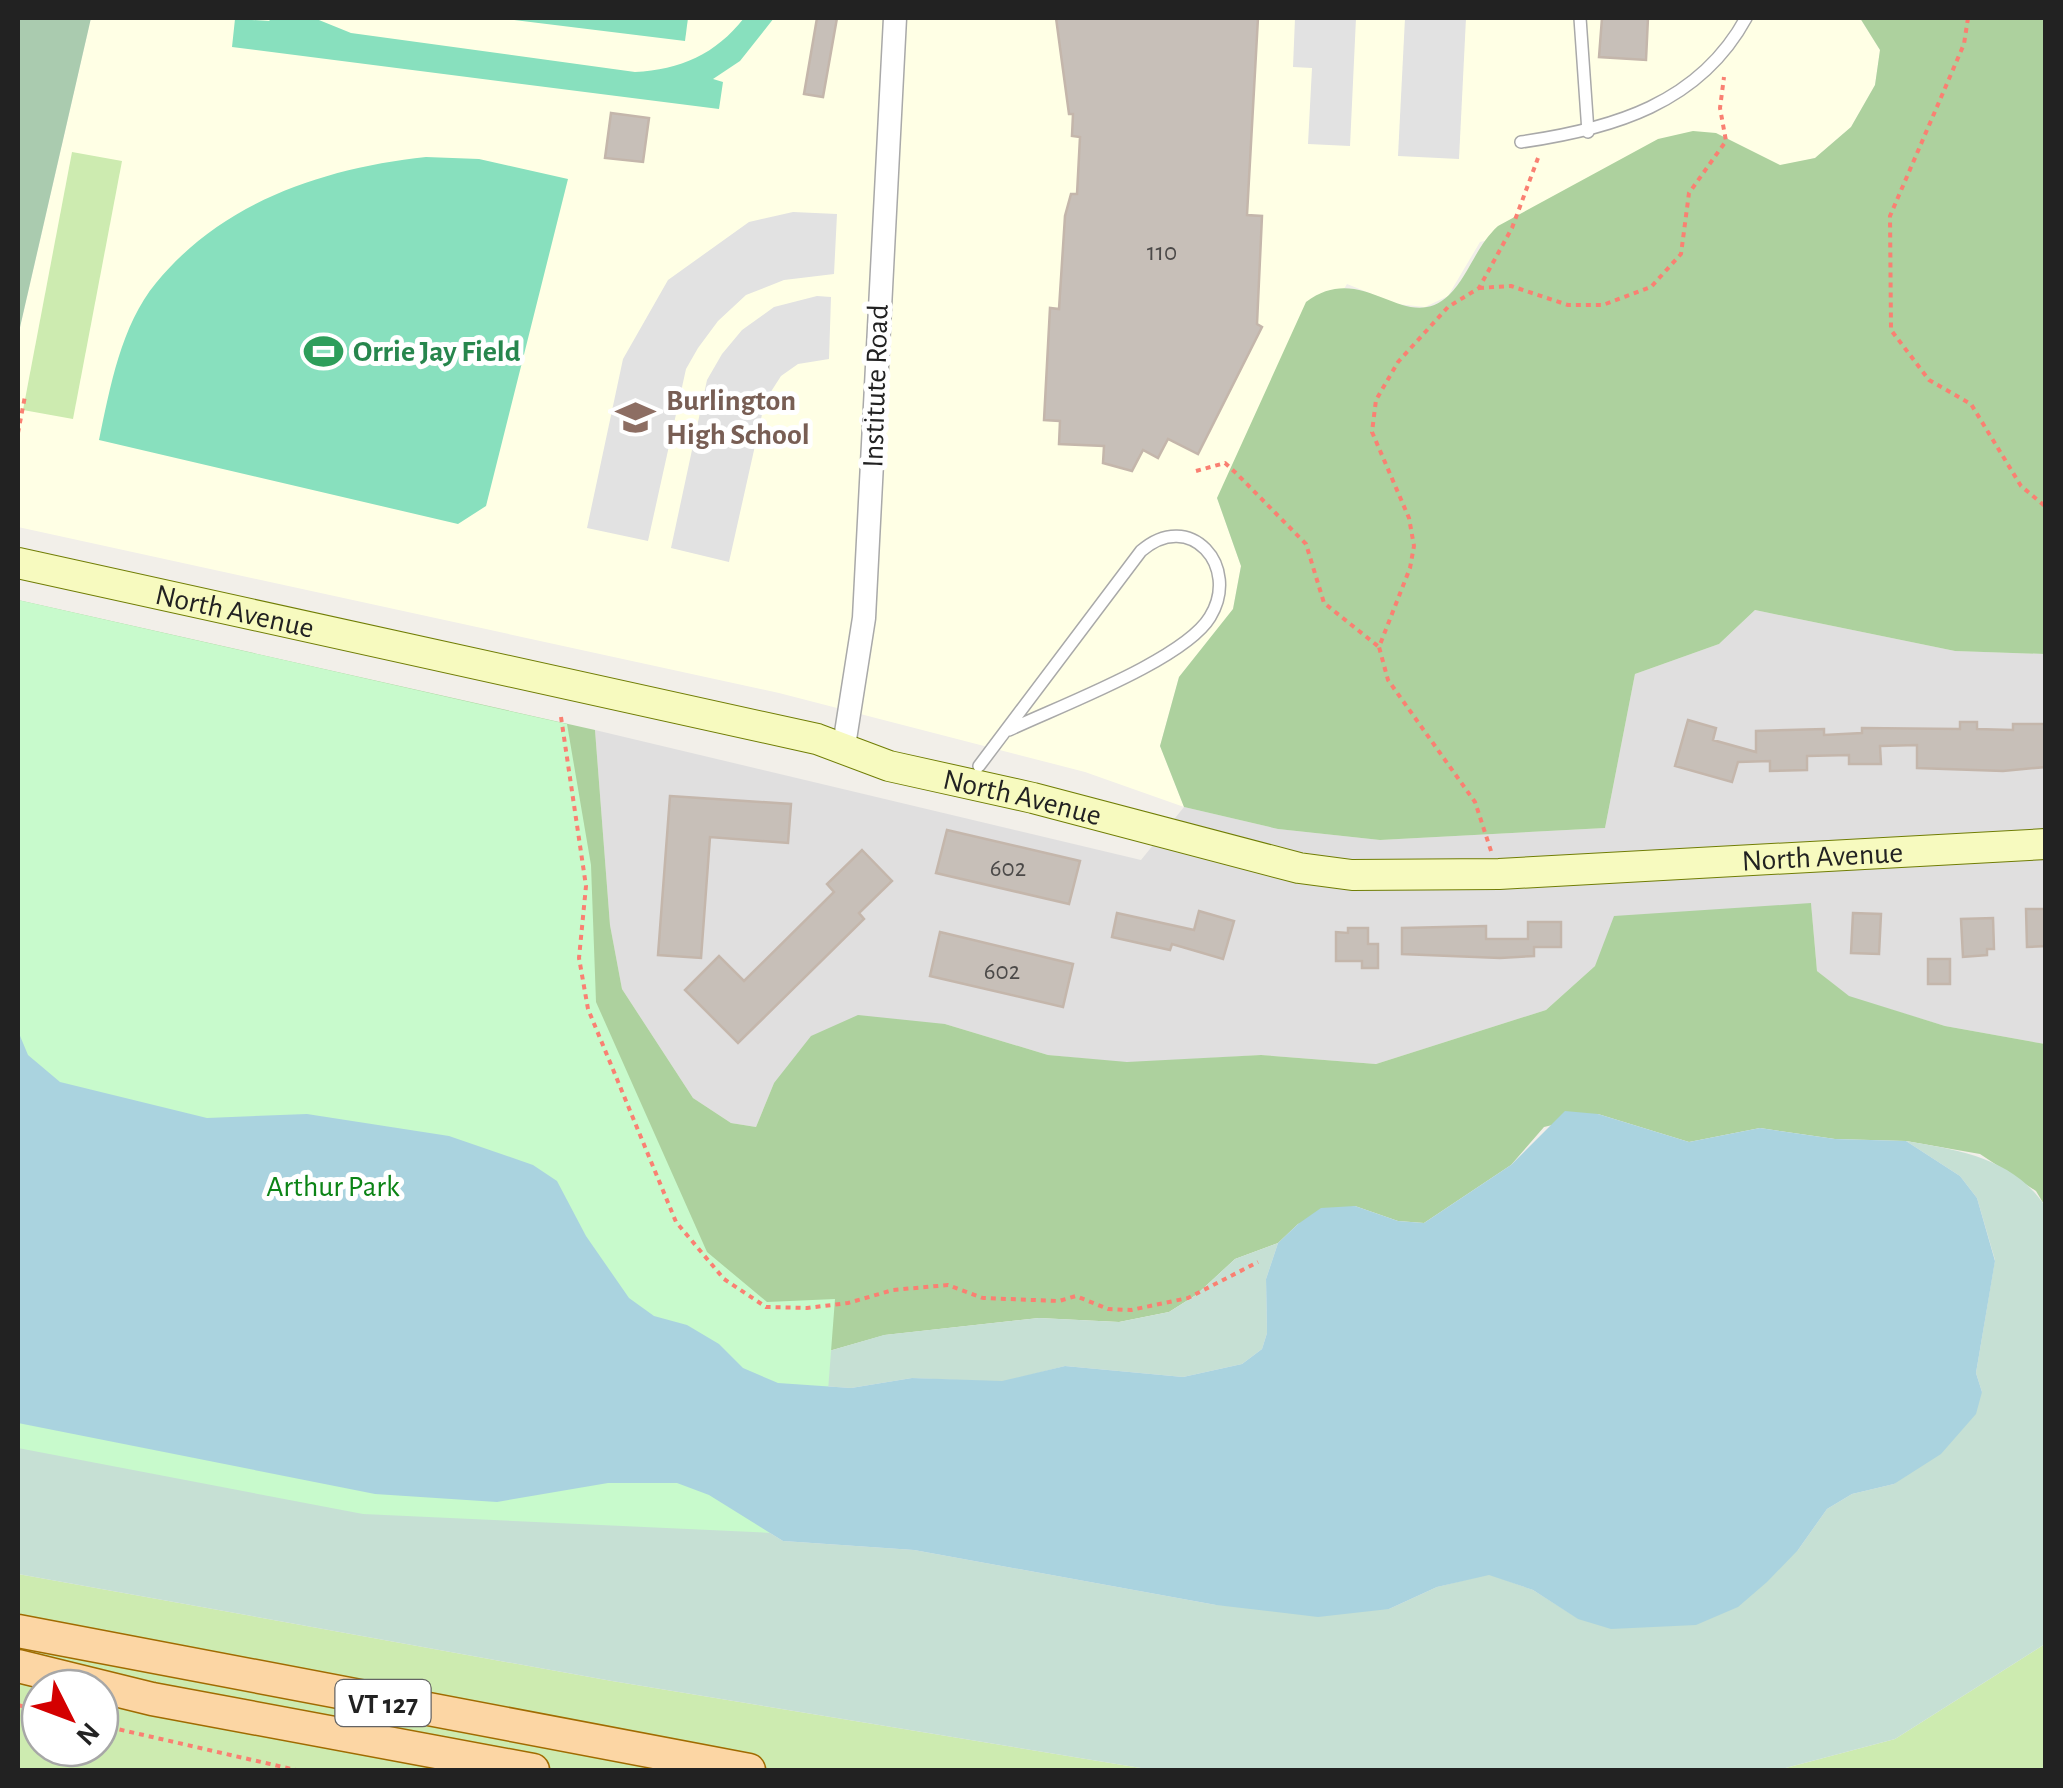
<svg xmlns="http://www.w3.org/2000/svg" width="2063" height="1788" viewBox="0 0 2063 1788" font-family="'Alegreya Sans',sans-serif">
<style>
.residential{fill:#e0dfdf}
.education{fill:#ffffe5}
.grass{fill:#cdebb0;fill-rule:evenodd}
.forest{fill:#add19e}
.wetland{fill:#c6e0d4}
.cemetery{fill:#aacbaf}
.park{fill:#c8facc}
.pitch{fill:#88e0be}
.parking{fill:#e2e2e2}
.water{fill:#aad3df}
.building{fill:#c7bfb8;stroke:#c4b6ab;stroke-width:2.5}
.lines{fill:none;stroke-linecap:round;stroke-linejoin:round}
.service-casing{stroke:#a9a9a9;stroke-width:14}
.minor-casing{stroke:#a9a9a9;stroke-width:25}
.secondary-casing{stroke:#707d05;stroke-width:32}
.primary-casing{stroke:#a06b00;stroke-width:35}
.path{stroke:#fa8072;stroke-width:4;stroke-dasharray:5 5;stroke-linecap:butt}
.service{stroke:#fff;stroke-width:11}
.minor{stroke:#fff;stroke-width:22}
.secondary{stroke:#f7fabf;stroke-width:30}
.primary{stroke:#fcd6a4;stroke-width:32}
.labels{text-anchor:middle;stroke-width:10;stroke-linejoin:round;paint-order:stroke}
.number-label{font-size:25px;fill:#4b4948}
.shield{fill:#fff;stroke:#646464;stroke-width:2.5}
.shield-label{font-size:28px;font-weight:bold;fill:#222}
.leisure-label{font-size:30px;font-weight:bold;fill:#27864d;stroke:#fff;text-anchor:start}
.street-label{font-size:30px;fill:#222;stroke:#fff}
.education-label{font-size:30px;font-weight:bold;fill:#785e54;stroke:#fff;text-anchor:start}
.park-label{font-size:30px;fill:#0c8416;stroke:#fff}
</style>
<rect width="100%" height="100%" fill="#f2efe9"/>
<polygon class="residential" points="1755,610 1955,651 2045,654 2045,1044 1945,1026 1849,997 1817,971 1811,904 1595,966 1546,1010 1376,1064 1261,1055 1127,1063 1048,1055 945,1024 774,1083 756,1127 731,1123 693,1098 622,989 610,925 595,730 1141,860 1184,807 1278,829 1380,840 1605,828 1635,674 1719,644"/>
<polygon class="education" points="91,18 1860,18 1880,50 1875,85 1851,127 1815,158 1480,242 1448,296 1425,307 1397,304 1347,284 1217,498 1241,566 1233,609 1179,677 1160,746 1184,807 1085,772 779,693 18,527 18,336"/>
<g class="grass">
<polygon points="72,152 122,161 73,419 23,410"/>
<path d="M18,1574L612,1681L1153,1770H18ZM40,1688H100V1748H40Z"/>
<polygon points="2045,1644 2045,1770 1778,1770 1895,1739"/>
</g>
<g class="forest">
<path d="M1860,18H2045V654L1955,651L1755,610L1719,644L1635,674L1605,828L1380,840L1278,829L1184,807L1160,746L1179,677L1233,609L1241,566L1217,498L1306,302C1364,258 1405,337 1449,295C1469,275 1476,246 1498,226L1658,139L1693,131L1716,133L1780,165L1815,158L1851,127L1875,85L1880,50Z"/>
<polygon points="18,600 595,730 610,925 622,989 693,1098 731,1123 756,1127 774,1083 811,1036 858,1015 945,1024 1048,1055 1127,1062 1261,1055 1376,1064 1546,1010 1595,966 1614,916 1811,903 1817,971 1849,996 1945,1026 2045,1044 2045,1206 2036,1191 1980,1154 1906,1141 1835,1139 1760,1128 1689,1142 1598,1114 1544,1127 1511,1165 1424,1223 1398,1221 1355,1206 1298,1224 1278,1243 1235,1259 1196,1295 1169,1312 1119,1322 1039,1318 885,1335 829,1351 786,1348"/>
</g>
<g class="wetland">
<polygon points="18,859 829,1351 884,1335 1039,1318 1119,1322 1169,1312 1196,1295 1235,1259 1278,1243 1266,1279 1267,1333 1262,1349 1242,1364 1183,1377 1065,1366 1002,1382 912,1378 851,1388 778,1383"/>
<path d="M1906,1141C1959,1150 2013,1158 2045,1206V1644L1895,1739L1778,1770H1153L612,1681L18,1574V1423L709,1495L783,1541L914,1550L1216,1605L1389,1609L1437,1587L1489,1574L1533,1590L1579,1619L1798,1550L1827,1509L1852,1494L1894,1484L1982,1392L1976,1373L1995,1260L1977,1198L1960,1176Z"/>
</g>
<polygon class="cemetery" points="18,18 91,18 18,336"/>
<polygon class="park" points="18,600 567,724 591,865 596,1002 707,1252 767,1302 835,1299 817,1535 363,1514 18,1448"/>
<g class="pitch">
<path d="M267,18H314L351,33L635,72C680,70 716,54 744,18H774L740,61L713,79L723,82L719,109L232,47L235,19L270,21Z"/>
<polygon points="498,18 688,18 685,41"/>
<path d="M426,157L479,159L568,179L486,506L458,524L99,440C110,388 121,325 156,283C223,201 325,168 426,157Z"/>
</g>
<g class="parking">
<polygon points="1295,18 1356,18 1350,146 1308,144 1312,68 1293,67"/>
<polygon points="1405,18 1466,18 1459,159 1398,156"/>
<polygon points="793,212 837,214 834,274 784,280 746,295 718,321 698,348 686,369 648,541 587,528 623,359 668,280 749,222"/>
<polygon points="817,296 831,297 829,359 798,364 781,376 765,401 729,562 671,548 707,380 722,354 742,330 774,307"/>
</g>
<polygon class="water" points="18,1031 28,1055 60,1082 207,1118 307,1114 449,1136 533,1165 557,1181 586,1236 629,1298 654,1316 687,1325 719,1344 743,1368 778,1383 851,1388 912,1378 1002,1381 1065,1366 1183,1377 1242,1364 1262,1349 1267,1333 1266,1279 1278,1243 1298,1224 1321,1208 1355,1206 1398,1221 1424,1223 1511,1165 1565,1111 1598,1114 1689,1142 1760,1128 1835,1139 1906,1141 1960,1176 1977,1198 1995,1261 1976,1373 1982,1392 1976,1414 1941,1454 1894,1484 1852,1494 1827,1509 1798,1550 1767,1582 1738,1607 1696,1625 1611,1629 1578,1619 1533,1590 1489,1575 1437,1587 1389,1609 1318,1617 1216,1605 914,1550 783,1541 709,1495 677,1483 608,1483 497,1502 375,1494 18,1423"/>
<g class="building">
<polygon points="817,18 837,18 823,97 804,94"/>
<polygon points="1056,18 1258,18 1247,215 1262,216 1257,324 1262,327 1198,454 1168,439 1158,458 1143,450 1132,471 1103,463 1104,446 1059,444 1060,421 1044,420 1050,308 1059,309 1065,216 1071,194 1077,194 1080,137 1072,136 1073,114 1069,114"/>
<polygon points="1602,18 1648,18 1646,60 1599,57"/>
<polygon points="611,113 649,118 643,162 605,158"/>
<polygon points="1688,720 1716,728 1713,740 1756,752 1756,731 1824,729 1824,735 1862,733 1862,728 1960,729 1960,722 1977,722 1977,729 2013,730 2013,724 2046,724 2046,767 2003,771 1917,768 1917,745 1880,746 1881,764 1849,764 1849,755 1807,756 1807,770 1770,771 1770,761 1738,762 1732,782 1675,766"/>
<polygon points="670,796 791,804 788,843 710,837 701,958 658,955"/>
<polygon points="947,830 1080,861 1069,904 936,873"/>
<polygon points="862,850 892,881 859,913 864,919 738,1043 685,990 719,956 744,981 834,892 827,884"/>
<polygon points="2026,909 2046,909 2046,946 2027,947"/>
<polygon points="1199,911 1234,921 1223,959 1172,944 1170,950 1112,937 1117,913 1194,930"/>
<polygon points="1853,913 1881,914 1879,954 1851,953"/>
<polygon points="1993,918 1994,949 1987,949 1987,955 1963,957 1961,919"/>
<polygon points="1528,922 1561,922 1561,947 1534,947 1534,956 1500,958 1402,954 1402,928 1486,926 1486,939 1528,939"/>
<polygon points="1348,928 1368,928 1368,944 1378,944 1378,968 1362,968 1362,961 1336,961 1336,932 1348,933"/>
<polygon points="940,932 1073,964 1063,1007 930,976"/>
<rect x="1928" y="959" width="22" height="25"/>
</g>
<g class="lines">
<defs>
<g id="service">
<polyline points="1580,18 1588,132"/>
<path d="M1521,142C1612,129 1699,104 1746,18"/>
<path d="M979,766L1141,551C1190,508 1241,567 1210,617C1184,660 1057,707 1009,730"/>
</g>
<polyline id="minor" points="843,752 864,618 895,18"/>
<g id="secondary">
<path id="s1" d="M18,563L817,739L889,766L1033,798L1299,868L1352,875L1499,874L2046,844"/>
</g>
<g id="primary">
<polyline points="18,1631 749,1770"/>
<polyline points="18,1666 152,1699 533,1770"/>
</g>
</defs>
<use href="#service" class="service-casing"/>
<use href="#minor" class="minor-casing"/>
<use href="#secondary" class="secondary-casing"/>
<use href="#primary" class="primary-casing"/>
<g class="path">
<polyline points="1968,18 1964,44 1890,216 1891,330 1929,380 1971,404 2021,486 2046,507"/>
<polyline points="1479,288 1511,286 1568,305 1603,305 1651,287 1681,254 1689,193 1726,141 1720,108 1724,77"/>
<polyline points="18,433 25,396"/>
<polyline points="1196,471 1225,463 1237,474 1306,544 1324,603 1379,647"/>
<polyline points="561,717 586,886 579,958 588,1009 676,1222 724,1279 766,1307 807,1308 848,1303 893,1290 948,1285 983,1298 1059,1301 1076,1296 1108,1309 1131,1310 1188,1298 1258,1262"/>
<polyline points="1491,851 1475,802 1388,680 1379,647 1410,568 1414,546 1409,518 1372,432 1376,400 1398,362 1448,307 1479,288 1512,228 1538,158"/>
<polyline points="18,1705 40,1711"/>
<polyline points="100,1725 296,1770"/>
</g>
<use href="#service" class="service"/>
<use href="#minor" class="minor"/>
<use href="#secondary" class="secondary"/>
<use href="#primary" class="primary"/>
</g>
<defs>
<symbol id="stadium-bare" viewBox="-9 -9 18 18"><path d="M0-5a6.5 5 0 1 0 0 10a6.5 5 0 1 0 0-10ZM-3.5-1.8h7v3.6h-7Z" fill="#2e9e5b" stroke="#fff" stroke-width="2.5" paint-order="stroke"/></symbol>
<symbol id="school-bare" viewBox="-9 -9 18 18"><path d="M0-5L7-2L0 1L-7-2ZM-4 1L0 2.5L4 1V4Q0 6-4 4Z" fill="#8d6e63" stroke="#fff" stroke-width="2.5" paint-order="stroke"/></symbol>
</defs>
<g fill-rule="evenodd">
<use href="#stadium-bare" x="296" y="324" width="55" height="55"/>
<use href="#school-bare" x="608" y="390" width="55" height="55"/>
</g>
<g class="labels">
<g class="number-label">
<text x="1162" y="260">110</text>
<text x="1008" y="876">602</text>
<text x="1002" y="979">602</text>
</g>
<rect class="shield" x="335.5" y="1680" width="95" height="46" rx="8"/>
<g class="shield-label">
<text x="383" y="1713">VT 127</text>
</g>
<g class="leisure-label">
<text x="353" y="361">Orrie Jay Field</text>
</g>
<g class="street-label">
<text transform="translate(875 386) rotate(-88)" y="10">Institute Road</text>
<text dy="10" stroke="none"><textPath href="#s1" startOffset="222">North Avenue</textPath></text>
<text dy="10" stroke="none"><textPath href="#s1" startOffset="1032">North Avenue</textPath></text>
<text dy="10" stroke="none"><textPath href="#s1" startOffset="1842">North Avenue</textPath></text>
</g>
<g class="education-label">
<text x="666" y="410">Burlington<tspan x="666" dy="34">High School</tspan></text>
</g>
<g class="park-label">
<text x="333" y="1196">Arthur Park</text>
</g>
</g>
<rect width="2063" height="1788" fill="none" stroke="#222222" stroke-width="40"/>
<g transform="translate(70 1718) rotate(132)"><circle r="48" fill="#ffffff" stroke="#a7a7a7" stroke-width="2.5"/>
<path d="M0-8L18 38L0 25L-18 38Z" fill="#d40000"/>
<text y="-15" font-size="28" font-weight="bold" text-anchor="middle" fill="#222222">N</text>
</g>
</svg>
